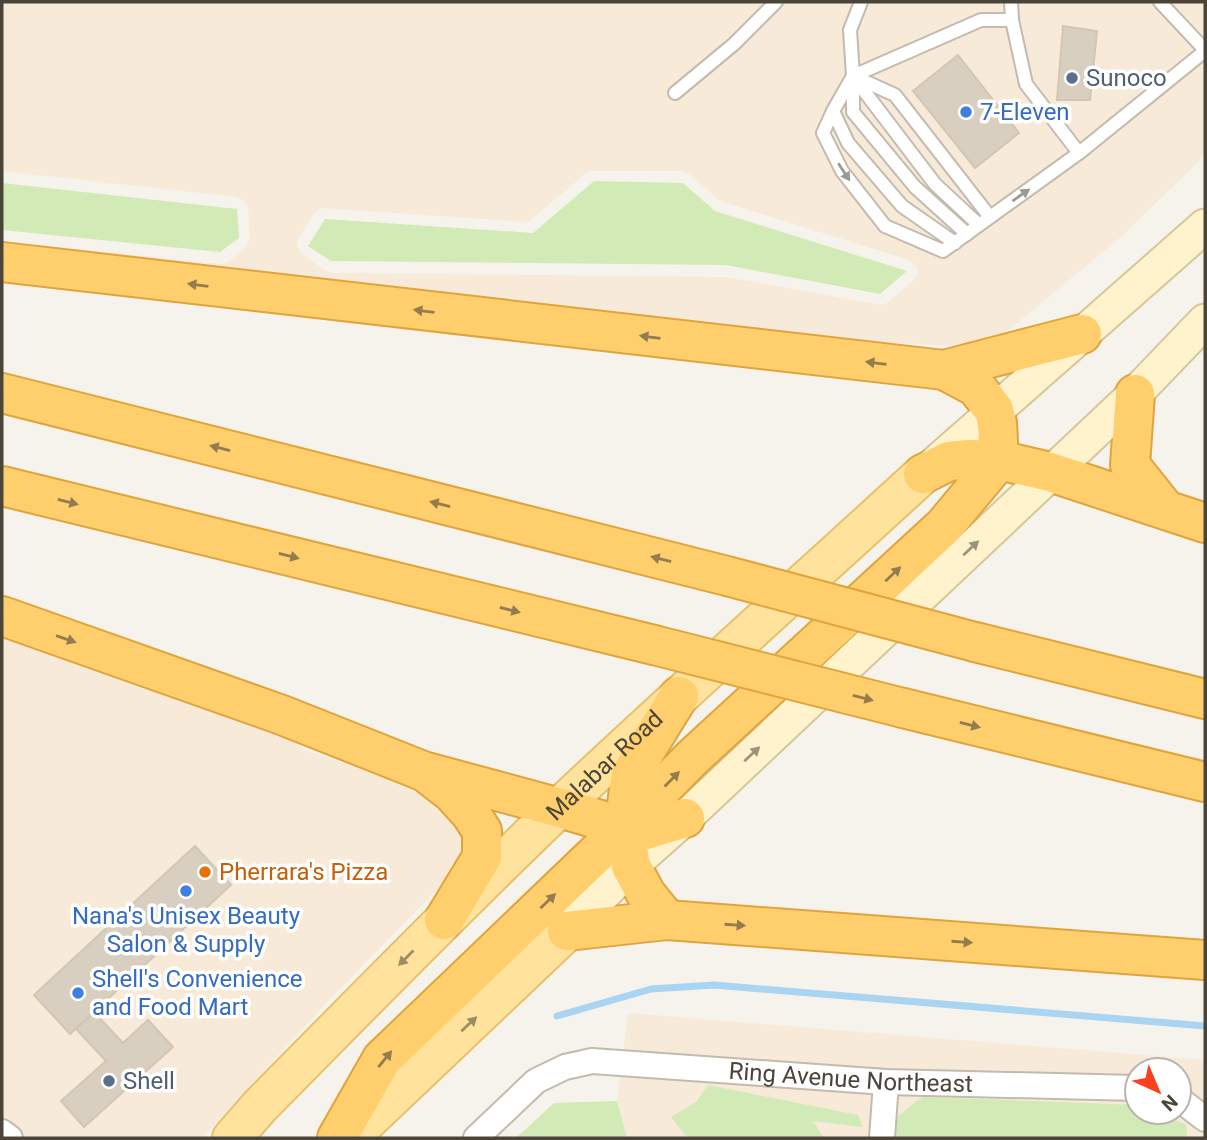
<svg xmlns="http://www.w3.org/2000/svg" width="1207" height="1140" viewBox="0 0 1207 1140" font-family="Roboto,sans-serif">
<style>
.commercial{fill:#f7ead8;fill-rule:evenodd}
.green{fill:#d2eab5}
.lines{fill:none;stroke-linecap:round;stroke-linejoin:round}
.stream{stroke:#a9d4f2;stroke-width:7}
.building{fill:#d8cfc1;stroke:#d3c7b4;stroke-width:2}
.lane-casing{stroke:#c2bbae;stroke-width:16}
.street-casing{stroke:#c2bbae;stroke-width:28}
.secondary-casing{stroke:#d6c79b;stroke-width:37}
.primary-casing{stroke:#e6c16a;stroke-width:42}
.highway-casing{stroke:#e0a43c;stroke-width:42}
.lane{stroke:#fff;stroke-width:12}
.street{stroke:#fff;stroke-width:24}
.secondary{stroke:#fff3cd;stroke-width:33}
.primary{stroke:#ffe39c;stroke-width:38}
.highway{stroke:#ffcf6e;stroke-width:38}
.highway-bridge-casing{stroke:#e0a43c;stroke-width:42;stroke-linecap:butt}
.highway-bridge{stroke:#ffcf6e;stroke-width:38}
.oneway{fill:#9c9892}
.oneway2{fill:#937c4e}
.oneway3{fill:#9c937c}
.oneway4{fill:#9c8c66}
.service-dot{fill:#5c6f8a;stroke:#fff;stroke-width:2.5}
.shop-dot{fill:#3f7fe0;stroke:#fff;stroke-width:2.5}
.food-dot{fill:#e8710a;stroke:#fff;stroke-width:2.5}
.labels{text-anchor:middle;stroke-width:7;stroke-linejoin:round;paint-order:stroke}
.service-label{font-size:24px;fill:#4e5e75;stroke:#fff;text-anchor:start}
.shop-label{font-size:24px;fill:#366cbe;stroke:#fff;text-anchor:start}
.street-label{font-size:24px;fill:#4b4439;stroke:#fff}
.food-label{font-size:24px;fill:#c56008;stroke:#fff;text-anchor:start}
</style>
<rect width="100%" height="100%" fill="#f6f3ec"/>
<g class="commercial">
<path d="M2,2H1205V155L1121,237L993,343L978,347L876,342L675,326L2,249V241L221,264L228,262L246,247L250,239L248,206L243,200L237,197L2,171ZM589,171H682L689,174L720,201L909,260L917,267L918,274L914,280L887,303L882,305L726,277L332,273L325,270L303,255L297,246L298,239L315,212L321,208L528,222Z"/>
<polygon points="2,633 271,724 304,750 411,784 435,797 465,833 458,868 332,997 202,1138 20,1138 2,1119"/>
<path d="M628,1013L1205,1060V1138H627L617,1101ZM1137,1070H1179V1112H1137Z"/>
</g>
<g class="green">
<polygon points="594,181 683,183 715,211 907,271 880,294 726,265 331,261 308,246 325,219 533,233"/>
<polygon points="2,183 237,209 239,238 220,252 2,230"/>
<polygon points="708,1085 858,1115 863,1127 813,1121 824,1138 688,1138 671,1117 696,1102"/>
<polygon points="922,1097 1137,1105 1137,1112 1158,1112 1186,1125 1187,1138 896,1138 897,1117"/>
<polygon points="617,1101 627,1138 516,1138 554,1103"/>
</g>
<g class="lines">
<polyline class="stream" points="557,1016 651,989 714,985 1205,1026"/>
</g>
<g class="building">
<polygon points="1063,26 1097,31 1090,100 1057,100"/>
<polygon points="958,55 1019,133 975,168 913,91"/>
<polygon points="195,846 231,885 70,1034 34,995"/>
<polygon points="94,1012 123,1043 148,1020 173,1047 84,1127 61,1101 106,1061 76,1029"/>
</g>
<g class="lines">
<defs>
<g id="lane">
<polyline points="861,2 850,30 853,76 853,112 915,187 967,234"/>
<polyline points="1011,2 1012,20 1026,84 1079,153 1205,51"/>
<polyline points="1160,2 1205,50"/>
<polyline points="853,76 895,95 990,217"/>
<polyline points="855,79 935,184 979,225"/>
<polyline points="675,93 734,44 776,2"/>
<polyline points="833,111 823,133 842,171 885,226 943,251 1079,153"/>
<polyline points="955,243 902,206 848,143 833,111 853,76 981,20 1012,20"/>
</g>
<g id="street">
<polyline points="1179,1099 1205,1119"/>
<polyline points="2,1132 10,1138"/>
<path id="s1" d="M476,1138L536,1081L565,1067L592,1061L886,1082L1137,1088"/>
<polyline points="882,1138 886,1082"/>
</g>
<g id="secondary">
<polyline points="928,470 1205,226"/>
<polyline points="567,931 631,866 685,818 1135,394 1205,321"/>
</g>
<g id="primary">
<path id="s2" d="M232,1138L260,1106C359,1006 458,904 560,807C680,694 802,585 923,474"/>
<polyline points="349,1138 567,931"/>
</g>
<g id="highway">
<polyline points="2,262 944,370 1082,334"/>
<polyline points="2,393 727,576"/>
<polyline points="1135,394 1130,465 1165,509"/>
<polyline points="923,474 949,461 969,459 999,460 1050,472 1205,523"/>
<polyline points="2,486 654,645"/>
<polyline points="2,616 282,715 423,771 560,808 624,827 642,831 685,818"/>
<polyline points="975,642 1205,699"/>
<polyline points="903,708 1205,782"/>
<polyline points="430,776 452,793 471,814 482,831 482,857 444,920"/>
<polyline points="667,920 646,894 631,866 624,827 631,774 679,696"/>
<polyline points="567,931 667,920 1205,960"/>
<polyline points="337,1138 382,1059 624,827 692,758 944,526 999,460 997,423 994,410 976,387 944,370"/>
</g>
</defs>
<use href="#lane" class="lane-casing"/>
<use href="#street" class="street-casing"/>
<use href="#secondary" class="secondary-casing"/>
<use href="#primary" class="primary-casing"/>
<use href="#highway" class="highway-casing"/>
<use href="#lane" class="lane"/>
<use href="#street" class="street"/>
<use href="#secondary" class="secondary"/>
<use href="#primary" class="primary"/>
<use href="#highway" class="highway"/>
<defs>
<g id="highway-bridge">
<polyline points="727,576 975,642"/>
<polyline points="654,645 903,708"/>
</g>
</defs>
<use href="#highway-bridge" class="highway-bridge-casing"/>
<use href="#highway-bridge" class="highway-bridge"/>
</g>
<defs><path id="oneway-solid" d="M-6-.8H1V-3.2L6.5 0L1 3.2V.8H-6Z" transform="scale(1.75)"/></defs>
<g class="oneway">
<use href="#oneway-solid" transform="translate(844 172) rotate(57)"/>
<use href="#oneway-solid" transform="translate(1021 195) rotate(-35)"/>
</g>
<g class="oneway2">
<use href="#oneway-solid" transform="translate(198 285) rotate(-173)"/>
<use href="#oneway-solid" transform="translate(424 311) rotate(-173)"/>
<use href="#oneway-solid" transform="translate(650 337) rotate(-173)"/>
<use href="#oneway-solid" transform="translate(876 363) rotate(-173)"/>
<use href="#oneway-solid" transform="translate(220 448) rotate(-166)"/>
<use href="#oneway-solid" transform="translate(68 502) rotate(14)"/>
<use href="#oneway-solid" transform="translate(440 504) rotate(-166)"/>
<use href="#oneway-solid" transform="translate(289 556) rotate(14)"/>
<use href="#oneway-solid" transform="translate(661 559) rotate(-166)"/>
<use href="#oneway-solid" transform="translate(893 574) rotate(-43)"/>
<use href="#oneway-solid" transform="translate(510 610) rotate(14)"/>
<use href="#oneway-solid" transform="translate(66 639) rotate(19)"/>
<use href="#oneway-solid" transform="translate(863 698) rotate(14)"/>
<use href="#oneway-solid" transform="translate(970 725) rotate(14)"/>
<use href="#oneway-solid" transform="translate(672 779) rotate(-45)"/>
<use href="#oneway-solid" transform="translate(548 901) rotate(-44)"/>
<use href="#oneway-solid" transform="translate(735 925) rotate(4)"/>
<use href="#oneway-solid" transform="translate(962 942) rotate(4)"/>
<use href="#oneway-solid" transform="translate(385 1059) rotate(-51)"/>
</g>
<g class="oneway3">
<use href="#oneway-solid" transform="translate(971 548) rotate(-43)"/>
<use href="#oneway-solid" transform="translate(752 754) rotate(-43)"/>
</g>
<g class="oneway4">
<use href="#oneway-solid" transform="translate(406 958) rotate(135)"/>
<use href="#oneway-solid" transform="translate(469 1024) rotate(-43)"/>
</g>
<g class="service-dot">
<circle cx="1072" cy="78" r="7"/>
<circle cx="109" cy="1081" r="7"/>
</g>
<g class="shop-dot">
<circle cx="966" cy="112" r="7"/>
<circle cx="186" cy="891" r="7"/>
<circle cx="78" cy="993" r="7"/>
</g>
<circle class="food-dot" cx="205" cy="872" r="7"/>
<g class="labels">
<g class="service-label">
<text x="1086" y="86">Sunoco</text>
<text x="123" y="1089">Shell</text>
</g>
<g class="shop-label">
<text x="980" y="120">7-Eleven</text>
<text x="186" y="924" text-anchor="middle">Nana's Unisex Beauty<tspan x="186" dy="28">Salon &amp; Supply</tspan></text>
<text x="92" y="987">Shell's Convenience<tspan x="92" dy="28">and Food Mart</tspan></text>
</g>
<g class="street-label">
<text dy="8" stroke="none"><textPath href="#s2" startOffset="527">Malabar Road</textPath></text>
<text dy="8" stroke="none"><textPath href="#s1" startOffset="402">Ring Avenue Northeast</textPath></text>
</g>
<g class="food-label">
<text x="219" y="880">Pherrara's Pizza</text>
</g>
</g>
<rect width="1207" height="1140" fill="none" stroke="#4b4439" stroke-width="7"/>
<g transform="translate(1158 1091) rotate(136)"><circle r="33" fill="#ffffff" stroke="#b7b4b0" stroke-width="2"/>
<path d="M0-5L12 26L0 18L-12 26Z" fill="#fc3f1d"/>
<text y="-10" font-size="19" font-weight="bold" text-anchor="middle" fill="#4b4439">N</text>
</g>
</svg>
